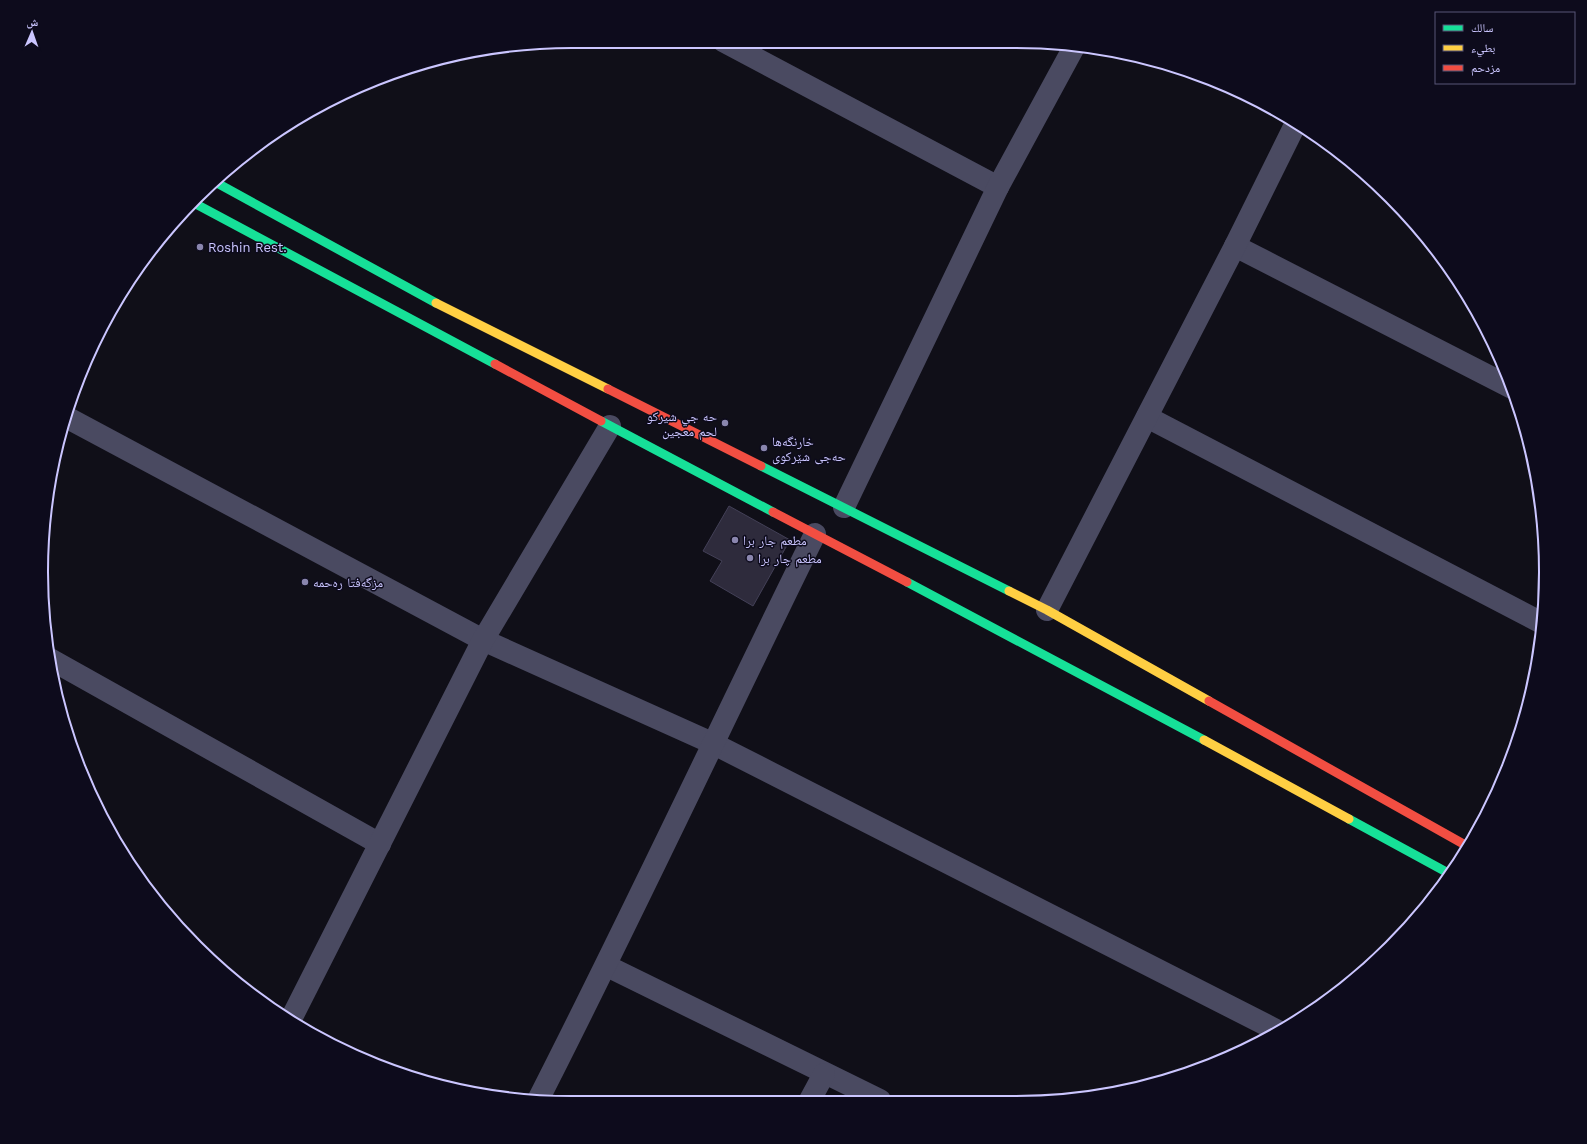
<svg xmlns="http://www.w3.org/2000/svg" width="1587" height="1144" viewBox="0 0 1587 1144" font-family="'Work Sans','Noto Naskh Arabic',sans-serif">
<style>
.building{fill:#2e2b3c;stroke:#434057}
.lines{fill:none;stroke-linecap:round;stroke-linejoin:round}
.street{stroke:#4a4a61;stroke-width:22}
.fast{stroke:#16e098;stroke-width:9}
.slow{stroke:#ffcf43;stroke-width:9}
.jam{stroke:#f24e42;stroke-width:9}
.poi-dot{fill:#8a86ae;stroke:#0d0b1c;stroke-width:1.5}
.labels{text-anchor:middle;stroke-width:3;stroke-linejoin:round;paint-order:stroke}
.poi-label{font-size:13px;fill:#cbc6ff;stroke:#0d0b1c;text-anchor:start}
.rim{fill:none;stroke:#cbc6ff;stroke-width:2}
</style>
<rect width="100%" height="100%" fill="#100f18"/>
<polygon class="building" points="729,506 790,540 753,606 710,581 722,561 703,551"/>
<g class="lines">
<g class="street">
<polyline points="723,41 998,187"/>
<polyline points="1235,246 1512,388"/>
<polyline points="66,417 483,640 712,743 1278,1031"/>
<polyline points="1147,417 1542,623"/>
<polyline points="844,507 998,187 1074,47"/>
<polyline points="1047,610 1235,246 1296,123"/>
<polyline points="50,659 380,844"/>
<polyline points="607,966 880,1100"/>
<polyline points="291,1019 483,640 610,426"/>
<polyline points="810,1100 824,1074"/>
<path d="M537,1102C633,914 722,723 815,534"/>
</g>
<g class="fast">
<polyline points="217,183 436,303"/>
<polyline points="194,203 495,364"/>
<polyline points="601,421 773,512"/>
<polyline points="761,466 1009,591"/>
<polyline points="907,582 1204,740"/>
<polyline points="1349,819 1450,874"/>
</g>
<g class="slow">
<polyline points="436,303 608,389"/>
<polyline points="1009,591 1047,610 1209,701"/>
<polyline points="1204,740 1349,819"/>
</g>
<g class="jam">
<polyline points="495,364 601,421"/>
<polyline points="608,389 761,466"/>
<polyline points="773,512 907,582"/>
<polyline points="1209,701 1467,846"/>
</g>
</g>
<g class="poi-dot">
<circle cx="200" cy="247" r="4"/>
<circle cx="725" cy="423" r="4"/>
<circle cx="764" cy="448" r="4"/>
<circle cx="735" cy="540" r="4"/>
<circle cx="750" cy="558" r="4"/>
<circle cx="305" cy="582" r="4"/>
</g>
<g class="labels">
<g class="poi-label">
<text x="208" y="252">Roshin Rest.</text>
<text x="717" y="421" text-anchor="end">حه جي شيركو<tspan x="717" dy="15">لحم معجين</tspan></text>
<text x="772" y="446">خارنگەها<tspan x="772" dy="15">حەجى شێركوى</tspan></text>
<text x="743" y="545">مطعم جار برا</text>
<text x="758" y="563">مطعم چار برا</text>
<text x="313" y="587">مزگەفتا رەحمە</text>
</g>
</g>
<path d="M0 0H1587V1144H0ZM572 48H1015A524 524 0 0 1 1539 572V572A524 524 0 0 1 1015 1096H572A524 524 0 0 1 48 572V572A524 524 0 0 1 572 48Z" fill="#0d0b1c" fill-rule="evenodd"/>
<path class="rim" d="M572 48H1015A524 524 0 0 1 1539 572V572A524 524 0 0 1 1015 1096H572A524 524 0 0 1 48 572V572A524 524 0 0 1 572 48Z"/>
<rect x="1435" y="12" width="140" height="72" fill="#0d0b1c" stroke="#595677"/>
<rect x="1443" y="25" width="20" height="6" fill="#16e098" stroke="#595677"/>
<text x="1471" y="32" font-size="12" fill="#cbc6ff">سالك</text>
<rect x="1443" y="45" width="20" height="6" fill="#ffcf43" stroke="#595677"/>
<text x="1471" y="52" font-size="12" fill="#cbc6ff">بطيء</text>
<rect x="1443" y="65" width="20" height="6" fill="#f24e42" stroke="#595677"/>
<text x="1471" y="72" font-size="12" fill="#cbc6ff">مزدحم</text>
<g transform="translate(32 32) rotate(2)" stroke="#0d0b1c" stroke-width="3" paint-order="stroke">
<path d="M0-3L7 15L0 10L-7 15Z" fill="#cbc6ff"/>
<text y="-6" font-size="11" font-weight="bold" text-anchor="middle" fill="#cbc6ff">ش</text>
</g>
</svg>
